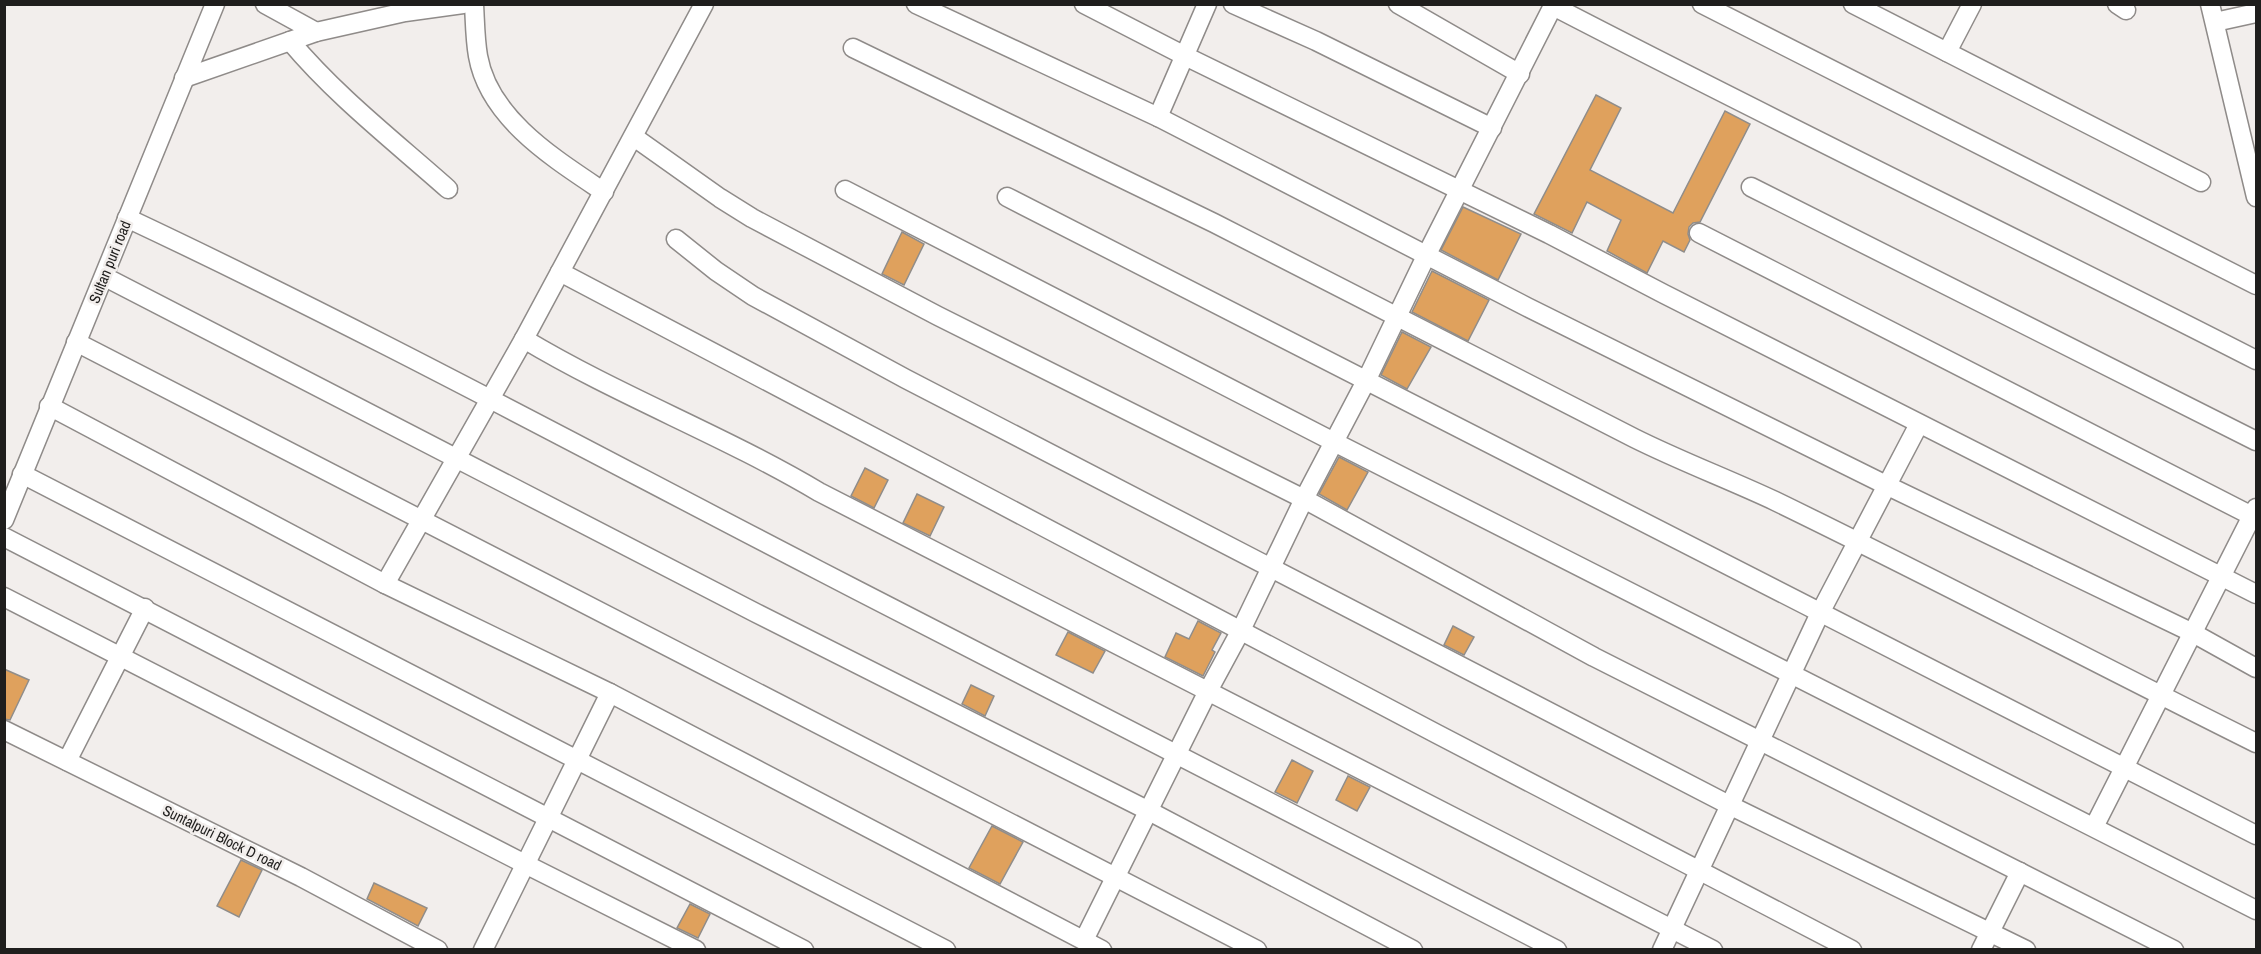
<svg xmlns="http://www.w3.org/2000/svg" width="2261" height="954" viewBox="0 0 2261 954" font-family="'Archivo Narrow',sans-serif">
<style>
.building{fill:#dfa15d;stroke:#908d8a;stroke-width:1.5}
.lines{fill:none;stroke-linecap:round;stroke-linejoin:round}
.minor-casing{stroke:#8f8b89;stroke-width:21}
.minor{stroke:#fff;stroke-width:18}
.labels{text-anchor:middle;stroke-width:5;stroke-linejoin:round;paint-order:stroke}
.street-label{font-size:15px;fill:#1f1e1d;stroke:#f2eeec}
</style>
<rect width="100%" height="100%" fill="#f2eeec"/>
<g class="building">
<polygon points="1596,95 1621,108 1590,170 1673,213 1725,111 1750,124 1700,222 1693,223 1689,227 1688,234 1690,240 1684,252 1663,241 1647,273 1607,251 1621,220 1587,202 1572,233 1534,214"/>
<polygon points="1463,207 1521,234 1498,280 1441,250"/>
<polygon points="902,232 924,244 904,285 882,274"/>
<polygon points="1432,271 1489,300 1468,341 1412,312"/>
<polygon points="1402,332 1431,347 1407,389 1381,375"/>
<polygon points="1339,457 1368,472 1347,510 1319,494"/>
<polygon points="865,468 888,480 874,508 851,496"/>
<polygon points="917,494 944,507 930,536 903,523"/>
<polygon points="1198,621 1221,633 1212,650 1215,652 1203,676 1165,657 1176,633 1189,639"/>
<polygon points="1453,626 1474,637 1464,655 1444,645"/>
<polygon points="1068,632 1105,651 1093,673 1056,655"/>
<polygon points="4,669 29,680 10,720 4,719"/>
<polygon points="971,685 994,696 985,716 962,704"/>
<polygon points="1292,760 1313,771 1297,803 1275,792"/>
<polygon points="1348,776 1370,787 1357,811 1336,800"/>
<polygon points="992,826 1023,842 1000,884 969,868"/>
<polygon points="241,860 262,870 239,917 217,906"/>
<polygon points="374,883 427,908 418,926 367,899"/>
<polygon points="690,904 710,914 698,938 677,928"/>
</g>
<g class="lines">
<defs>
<g id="minor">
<polyline points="265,4 316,32"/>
<path d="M474,4C475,21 475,39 478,56C489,119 555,159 604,192"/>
<polyline points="916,4 1158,117 1527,307 1888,486 2193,633 2256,668"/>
<polyline points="1084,4 1185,56 1549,234 1664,294 2256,594"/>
<polyline points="1233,4 1316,41 1492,128"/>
<polyline points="1398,4 1520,74"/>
<polyline points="1702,4 2256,285"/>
<polyline points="1853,4 2201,182"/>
<polyline points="2117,4 2126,10"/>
<polyline points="2210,4 2256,197"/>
<path d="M1553,6C1786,127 2023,241 2256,360"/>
<polyline points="2215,22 2256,13"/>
<path d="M290,41C336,96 394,141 448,189"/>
<path d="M853,48L1214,223L1634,438C1680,461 1728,479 1775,501C1936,579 2095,663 2256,743"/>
<polyline points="1947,52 1972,4"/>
<polyline points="184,78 316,32 405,12 463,4"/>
<polyline points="1158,117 1207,4"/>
<polyline points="634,137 720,198 752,218 805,246 938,316 1304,499 1594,657 2174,950"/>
<polyline points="1751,187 2256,441"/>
<polyline points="845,190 1334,442 2256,910"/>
<polyline points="1007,197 2256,835"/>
<path d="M127,218C361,328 588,451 818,570C1064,697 1311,822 1557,950"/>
<polyline points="1699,233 2256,518"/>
<polyline points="676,239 716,271 753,296 906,379 1729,805 2026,950"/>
<polyline points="560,272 1437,734 1852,950"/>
<polyline points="105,277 756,613 1149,811 1413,950"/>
<path d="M524,339C619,396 723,435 819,492L1713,950"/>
<polyline points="76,342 1257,950"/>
<polyline points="49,406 385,584 610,693 1102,950"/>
<polyline points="22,474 946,950"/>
<polyline points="4,520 215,4"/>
<polyline points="4,537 804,950"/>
<polyline points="385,584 524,339 704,4"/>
<polyline points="4,597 525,864 696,950"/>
<polyline points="4,730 301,877 438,950"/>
<polyline points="67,761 145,608"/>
<polyline points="2094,827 2256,508"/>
<polyline points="1084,940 1208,691 1241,630 1304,499 1366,381 1427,254 1554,4"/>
<polyline points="483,950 610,693"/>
<polyline points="1662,950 1820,613 1919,424"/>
<polyline points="1981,950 2020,872"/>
</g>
</defs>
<use href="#minor" class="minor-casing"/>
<use href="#minor" class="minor"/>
</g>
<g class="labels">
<g class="street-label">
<text transform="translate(110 262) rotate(-68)" y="5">Sultan puri road</text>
<text transform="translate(222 838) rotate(26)" y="5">Suntalpuri Block D road</text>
</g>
</g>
<rect width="2261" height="954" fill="none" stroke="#1f1e1d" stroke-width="12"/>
</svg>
